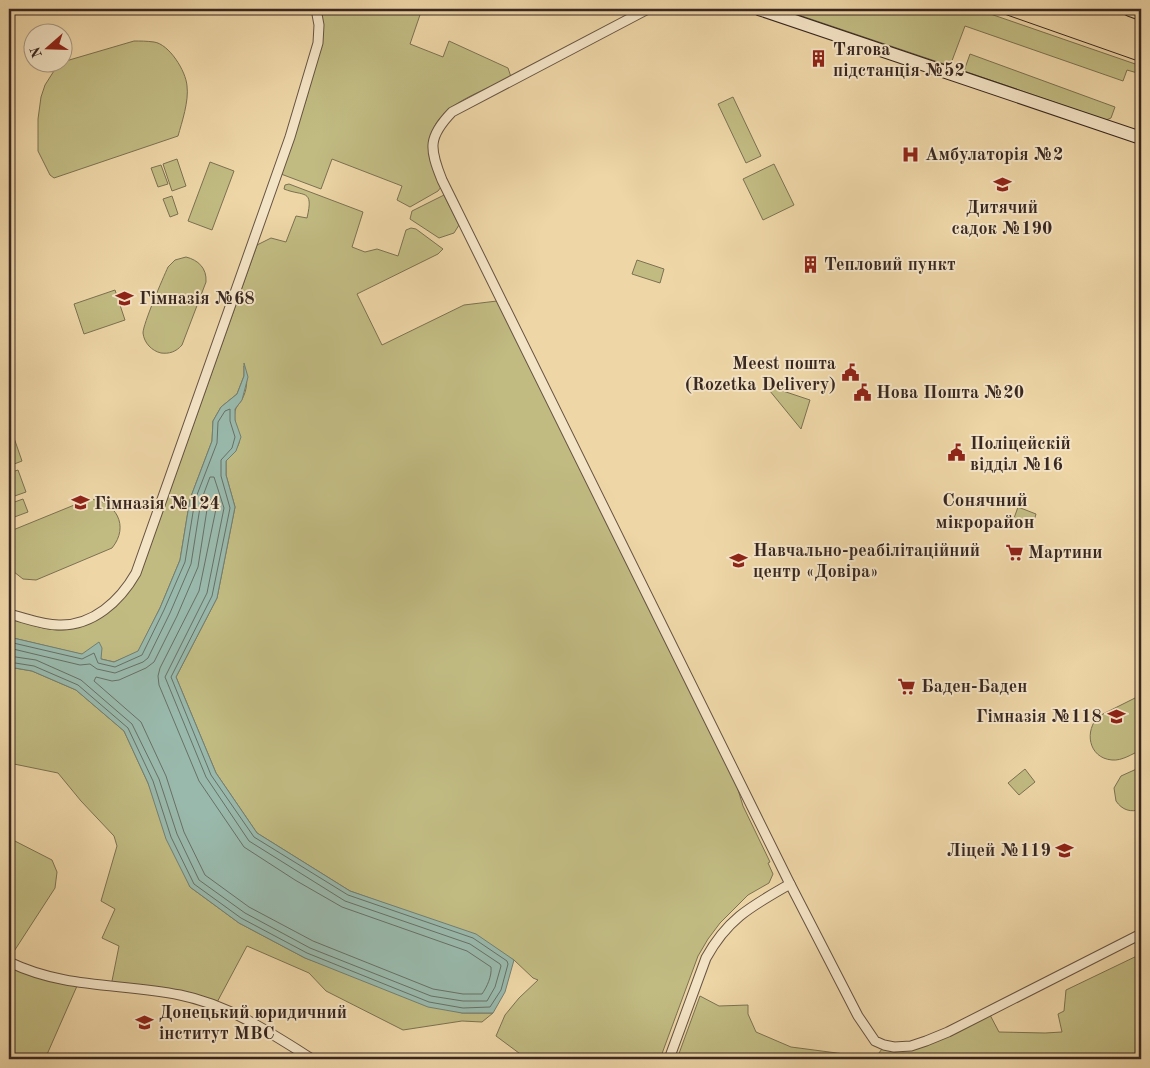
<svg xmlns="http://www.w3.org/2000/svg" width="1150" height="1068" viewBox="0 0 1150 1068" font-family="'Old Standard TT',serif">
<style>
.green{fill:#c1bb82;stroke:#7c7152}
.water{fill:#99b9ac;stroke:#727f74}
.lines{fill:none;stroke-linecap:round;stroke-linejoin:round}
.shore{stroke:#687066;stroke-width:1}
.street-casing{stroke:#665342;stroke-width:11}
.secondary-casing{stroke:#382721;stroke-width:14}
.primary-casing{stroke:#382721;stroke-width:16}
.street{stroke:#f4e4c6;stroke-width:9}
.secondary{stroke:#f4e4c6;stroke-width:12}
.primary{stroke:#eed6a7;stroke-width:14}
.tram{stroke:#382721;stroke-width:1}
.labels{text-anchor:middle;stroke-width:4;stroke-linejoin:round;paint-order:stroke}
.poi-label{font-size:18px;font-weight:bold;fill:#382721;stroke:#f4e4c6;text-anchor:start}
.neighbourhood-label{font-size:19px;font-weight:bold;fill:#382721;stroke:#f4e4c6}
</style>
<rect width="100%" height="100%" fill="#eed6a7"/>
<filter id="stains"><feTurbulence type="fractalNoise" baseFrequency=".004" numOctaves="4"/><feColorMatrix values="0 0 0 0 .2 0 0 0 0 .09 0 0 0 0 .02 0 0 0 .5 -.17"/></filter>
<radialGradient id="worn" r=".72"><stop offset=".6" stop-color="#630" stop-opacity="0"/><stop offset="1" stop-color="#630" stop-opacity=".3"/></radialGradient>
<g class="green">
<path d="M320,9H422L410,44L443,57L449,41L508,68L511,77C457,103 407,115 441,187L438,191L410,207L397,200L402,186L332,159L321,189L281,174L306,100L321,43Z"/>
<polygon points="781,9 976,9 1141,66 1141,74 1127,70 1123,81 965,26 950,66"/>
<path d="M134,41C140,41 147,41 154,42C169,44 186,71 187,86C189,101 182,122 178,136L54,178L50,175L38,151V119L41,97L45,85L59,63Z"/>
<polygon points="970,54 1115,107 1111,118 1106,120 964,71"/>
<polygon points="733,97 761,156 746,163 718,104"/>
<polygon points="177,159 186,186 172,191 163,164"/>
<polygon points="210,162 234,171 212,230 188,221"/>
<polygon points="774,164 794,205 763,220 743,179"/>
<polygon points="161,165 168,184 158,187 151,168"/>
<path d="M289,184L363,212L352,247L365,252L377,249L398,256L406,230L411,228L416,229L443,249L438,254L357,294L382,345L464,305L497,301L736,783L743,806L770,862L768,863L773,874L769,883L748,895L720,923L708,939L698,956L660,1059H527L496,1036L505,1015L519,998L538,980L533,978L514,960L406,911L350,891L257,833L216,773L176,677L217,598L235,507L226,475V461C252,435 232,436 235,411C236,407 239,404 241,401C248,390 248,377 244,366V376L237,394L221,407L213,421L212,441L190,499L180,560L160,608L138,652L114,662L9,637V618C24,622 41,629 57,630C93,631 122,603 140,575L257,245L271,238L286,242L296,216L307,218C314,188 304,197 284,189L285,185Z"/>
<polygon points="444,195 459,225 454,233 439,238 410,219 412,211"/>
<polygon points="172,196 178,214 170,217 163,199"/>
<path d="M186,257C198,260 207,268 206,282L182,345C176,352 169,354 161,353C152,351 144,343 143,333C143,324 163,278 168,267L175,260Z"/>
<polygon points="637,260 664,269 660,283 632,274"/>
<polygon points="115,290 125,320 84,334 74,304"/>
<polygon points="765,385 810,400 801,429"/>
<polygon points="13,435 22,461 9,466 9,437"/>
<polygon points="18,470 26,492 9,498 9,473"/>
<polygon points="23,499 28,512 9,519 9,504"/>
<path d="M89,499C116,501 130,526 112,548L36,580L23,579L9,568V535L13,530Z"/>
<polygon points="1018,507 1036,514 1032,528 1013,521"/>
<polygon points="9,667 32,671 76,690 124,731 148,783 190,887 239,923 305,958 462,1013 493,1013 482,1022 462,1021 403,1030 326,991 309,973 247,946 215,1006 196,999 111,986 119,946 102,938 115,909 101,901 117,846 114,836 81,801 58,773 9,763"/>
<path d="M1141,695V750C1132,754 1122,761 1112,760C1088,758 1084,730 1099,716Z"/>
<path d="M1141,767V809C1131,813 1122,810 1116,801L1114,788L1121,776Z"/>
<polygon points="1025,769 1035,782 1019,795 1008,783"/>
<polygon points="9,838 52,860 57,872 55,888 9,959"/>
<polygon points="1141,954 1141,1059 677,1059 700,996 719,1006 748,1005 748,1014 756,1032 791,1047 875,1058 882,1049 895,1052 912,1050 990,1015 999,1032 1045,1033 1062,1032 1058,1014 1064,1011 1066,990"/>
<polygon points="9,964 77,986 45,1059 9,1059"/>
</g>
<polygon class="water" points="244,363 248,377 242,400 235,409 235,420 241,437 236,451 226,461 226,475 235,507 217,598 176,677 216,773 257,833 350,891 476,934 514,960 505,992 493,1013 462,1013 428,1007 305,958 239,923 190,887 166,839 148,783 124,731 76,690 32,671 9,667 9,637 82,654 99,642 102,648 101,659 114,662 138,651 160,608 180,560 190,499 212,441 213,421 221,407 237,394 244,376"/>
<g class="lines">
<g class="shore">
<path d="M213,499L216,509L199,591L160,668L158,676L159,685L199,781L244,847L295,880L342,907L467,951L491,967C492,976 487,987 482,994H463L433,989L313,941L249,907L205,875L184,832L166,776L141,722L94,681L96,677L112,681L119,680L146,668L154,662L177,616L198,567L208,503L210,500Z"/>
<polyline points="9,642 82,659 94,653 98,663 115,667 142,655 164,610 185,562 195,500 217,443 218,422 225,411 230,409 230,421 235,437 232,448 221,460 221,476 230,508 212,596 171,677 211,775 254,837 348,895 473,938 507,961 508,964 501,990 490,1007 463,1008 429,1002 307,953 241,918 194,884 171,837 153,781 128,728 78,685 34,666 9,662"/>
<polyline points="9,648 80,665 90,664 97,669 115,673 143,662 148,658 170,613 191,564 201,501 210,477 214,477 224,508 207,593 165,677 206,777 249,841 345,901 470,944 500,964 501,966 495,987 487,1001 463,1001 431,996 310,948 245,913 199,880 177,834 159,779 132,724 81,680 36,660 9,656"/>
</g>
<defs>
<g id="street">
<path d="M648,9L452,112C428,137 429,148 442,180L790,884L858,1016L875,1041L884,1045L894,1047L911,1046L926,1041L948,1032L1141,934"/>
<path d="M9,614C25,618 42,625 59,625C93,626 120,601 136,573L290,137L318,43L319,25L316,9"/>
<path d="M9,962C65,989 120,983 180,995C229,1005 271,1033 312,1059"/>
<path d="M669,1059L706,958C728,918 752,906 790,884"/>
</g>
<polyline id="secondary" points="759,9 1141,138"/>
<polyline id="primary" points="1130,9 1141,13"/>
</defs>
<use href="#street" class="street-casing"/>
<use href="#secondary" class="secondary-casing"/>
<use href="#primary" class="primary-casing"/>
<use href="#street" class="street"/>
<use href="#secondary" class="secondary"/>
<use href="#primary" class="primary"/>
<polyline class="tram" points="990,9 1141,62"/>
</g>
<defs>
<symbol id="building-bare" viewBox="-9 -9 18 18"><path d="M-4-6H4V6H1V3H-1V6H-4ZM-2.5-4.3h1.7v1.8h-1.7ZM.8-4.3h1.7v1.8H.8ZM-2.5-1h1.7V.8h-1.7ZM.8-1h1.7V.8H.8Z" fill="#8f2418" stroke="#f4e4c6" stroke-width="2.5" paint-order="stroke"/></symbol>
<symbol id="hospital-bare" viewBox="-9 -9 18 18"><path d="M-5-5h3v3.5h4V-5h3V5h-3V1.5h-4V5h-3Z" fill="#8f2418" stroke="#f4e4c6" stroke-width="2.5" paint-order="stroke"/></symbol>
<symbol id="school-bare" viewBox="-9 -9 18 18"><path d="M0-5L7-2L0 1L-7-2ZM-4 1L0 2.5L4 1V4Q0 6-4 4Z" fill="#8f2418" stroke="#f4e4c6" stroke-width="2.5" paint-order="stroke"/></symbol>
<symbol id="civic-bare" viewBox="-9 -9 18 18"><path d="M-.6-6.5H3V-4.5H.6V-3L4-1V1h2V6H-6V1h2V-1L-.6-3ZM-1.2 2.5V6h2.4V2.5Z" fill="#8f2418" stroke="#f4e4c6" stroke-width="2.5" paint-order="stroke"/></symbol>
<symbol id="supermarket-bare" viewBox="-9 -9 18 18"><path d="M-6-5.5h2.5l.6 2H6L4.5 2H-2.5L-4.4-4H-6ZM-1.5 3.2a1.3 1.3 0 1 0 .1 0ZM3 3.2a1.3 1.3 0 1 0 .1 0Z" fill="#8f2418" stroke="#f4e4c6" stroke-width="2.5" paint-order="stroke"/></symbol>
<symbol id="university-bare" viewBox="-9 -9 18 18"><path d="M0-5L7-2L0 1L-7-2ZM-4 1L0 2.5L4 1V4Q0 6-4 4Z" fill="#8f2418" stroke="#f4e4c6" stroke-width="2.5" paint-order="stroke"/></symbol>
</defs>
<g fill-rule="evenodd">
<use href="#building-bare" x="806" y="46" width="25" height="25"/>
<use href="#hospital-bare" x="898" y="142" width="25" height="25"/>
<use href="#school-bare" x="990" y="172" width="25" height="25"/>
<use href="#building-bare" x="798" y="252" width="25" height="25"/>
<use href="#school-bare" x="112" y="286" width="25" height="25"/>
<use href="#civic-bare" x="838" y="360" width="25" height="25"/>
<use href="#civic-bare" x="850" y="380" width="25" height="25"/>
<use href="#civic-bare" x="944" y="440" width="25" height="25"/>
<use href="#school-bare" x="68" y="490" width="25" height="25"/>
<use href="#supermarket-bare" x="1002" y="540" width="25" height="25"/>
<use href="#school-bare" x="726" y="548" width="25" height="25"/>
<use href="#supermarket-bare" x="894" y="674" width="25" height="25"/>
<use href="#school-bare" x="1104" y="704" width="25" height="25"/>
<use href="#school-bare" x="1052" y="838" width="25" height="25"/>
<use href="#university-bare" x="132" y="1010" width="25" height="25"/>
</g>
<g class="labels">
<g class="poi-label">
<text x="833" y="55">Тягова<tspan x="833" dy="21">підстанція №52</tspan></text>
<text x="925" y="160">Амбулаторія №2</text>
<text x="1002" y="213" text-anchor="middle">Дитячий<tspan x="1002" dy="21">садок №190</tspan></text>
<text x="824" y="270">Тепловий пункт</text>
<text x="139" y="304">Гімназія №68</text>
<text x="836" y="369" text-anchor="end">Meest пошта<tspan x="836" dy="21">(Rozetka Delivery)</tspan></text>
<text x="876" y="398">Нова Пошта №20</text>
<text x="970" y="449">Поліцейскій<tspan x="970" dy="21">відділ №16</tspan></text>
<text x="94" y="509">Гімназія №124</text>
<text x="753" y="556">Навчально-реабілітаційний<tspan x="753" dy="21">центр «Довіра»</tspan></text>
<text x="1028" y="558">Мартини</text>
<text x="921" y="692">Баден-Баден</text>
<text x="1102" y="722" text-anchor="end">Гімназія №118</text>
<text x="1051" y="856" text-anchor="end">Ліцей №119</text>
<text x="159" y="1018">Донецький юридичний<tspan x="159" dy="21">інститут МВС</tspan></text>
</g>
<g class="neighbourhood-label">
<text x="985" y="506">Сонячний<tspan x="985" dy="22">мікрорайон</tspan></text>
</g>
</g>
<rect width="1150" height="1068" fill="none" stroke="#eed6a7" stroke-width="30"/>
<rect x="10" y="10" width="1130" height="1048" fill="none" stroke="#382721" stroke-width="2.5"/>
<rect x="15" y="15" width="1120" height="1038" fill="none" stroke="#382721"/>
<g transform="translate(48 48) rotate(250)"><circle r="24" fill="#f4e4c6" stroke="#a99884"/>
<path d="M0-4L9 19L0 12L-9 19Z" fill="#8f2418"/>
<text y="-8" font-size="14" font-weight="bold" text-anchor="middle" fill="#382721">N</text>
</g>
<rect width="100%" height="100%" filter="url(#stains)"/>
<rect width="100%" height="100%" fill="url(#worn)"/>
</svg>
